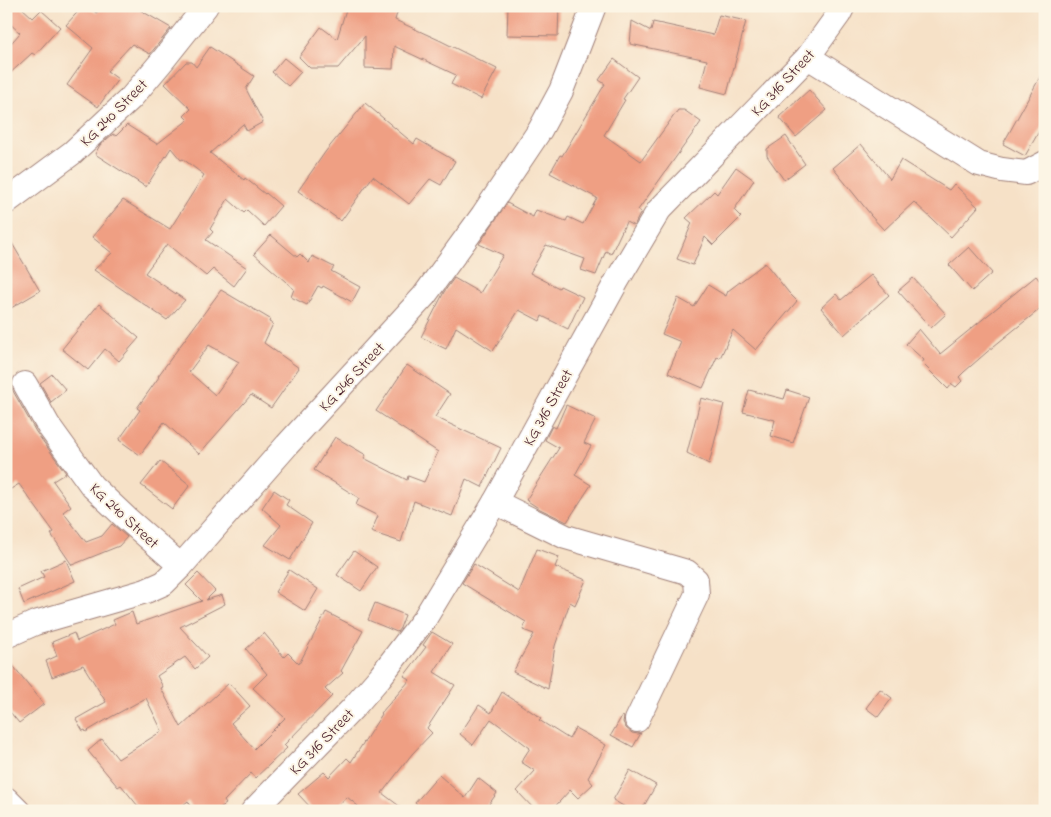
<svg xmlns="http://www.w3.org/2000/svg" width="1051" height="817" viewBox="0 0 1051 817" font-family="'Indie Flower',sans-serif">
<style>
.building{fill:#ef9f83;fill-rule:evenodd}
.lines{fill:none;stroke-linecap:round;stroke-linejoin:round}
.street-casing{stroke:#a08079;stroke-width:26}
.street{stroke:#fff;stroke-width:24}
.labels{text-anchor:middle;stroke-width:4;stroke-linejoin:round;paint-order:stroke}
.street-label{font-size:16px;fill:#4a1f2b;stroke:#fcf5e5}
</style>
<rect width="100%" height="100%" fill="#fcf5e5"/>
<filter id="ink" filterUnits="userSpaceOnUse"><feTurbulence type="fractalNoise" baseFrequency=".02" numOctaves="2"/><feDisplacementMap in="SourceGraphic" scale="10" xChannelSelector="R" yChannelSelector="G"/><feConvolveMatrix kernelMatrix="1 2 1 2 8 2 1 2 1" color-interpolation-filters="sRGB"/></filter>
<filter id="wash" filterUnits="userSpaceOnUse"><feTurbulence type="fractalNoise" baseFrequency=".0096" numOctaves="4" result="noise"/><feDisplacementMap in="SourceGraphic" scale="20" xChannelSelector="R" yChannelSelector="G"/><feGaussianBlur stdDeviation="1.12" result="paint"/><feColorMatrix in="noise" values="0 0 0 0 0 0 0 0 0 0 0 0 0 0 0 0 0 1.4 0 .05"/><feComposite in="paint" operator="in"/></filter>
<g filter="url(#wash)">
<rect width="100%" height="100%" fill="#f6e1c7"/>
<g id="blocks">
<g class="building">
<polygon points="6,6 20,6 33,18 41,10 60,27 35,55 32,53 6,77 6,49 20,33 6,20"/>
<polygon points="83,6 88,6 96,13 105,6 133,6 171,28 150,54 132,44 107,71 118,79 98,107 67,85 93,48 66,25"/>
<polygon points="347,6 399,6 395,20 439,40 497,69 481,99 451,84 456,75 394,46 393,69 365,68 365,36 338,68 310,68 299,57 321,27 337,39"/>
<polygon points="508,6 559,6 558,36 507,35"/>
<polygon points="719,15 746,21 727,94 700,87 707,60 630,44 632,21 651,31 653,22 713,35"/>
<polygon points="210,47 254,76 246,89 263,122 247,131 243,124 210,153 244,180 245,178 265,194 266,193 281,206 264,226 247,210 244,213 228,199 210,229 213,232 206,240 247,268 234,286 213,269 206,276 167,244 145,273 185,300 167,320 94,270 112,253 92,237 123,200 170,229 204,175 183,159 181,160 171,148 146,187 95,154 100,145 113,134 116,136 127,125 157,144 188,120 184,116 191,109 165,84 186,62 192,62 196,67"/>
<polygon points="284,58 301,72 288,86 272,72"/>
<polygon points="614,59 638,77 623,99 625,100 604,135 641,161 678,110 684,110 701,122 638,210 641,212 634,226 626,222 611,254 606,251 596,275 581,270 585,259 546,245 530,273 559,288 560,286 583,297 568,329 542,316 540,321 519,310 493,351 456,327 446,349 421,337 444,292 454,278 480,293 503,255 479,244 507,203 533,217 536,210 566,221 568,217 583,224 597,198 550,173 560,155 562,156 605,84 599,80"/>
<polygon points="1045,68 1045,121 1025,156 1003,144"/>
<polygon points="809,90 827,110 796,137 779,117"/>
<polygon points="365,103 414,144 417,139 455,161 441,185 430,179 409,204 373,176 341,221 298,191 326,151"/>
<polygon points="786,136 805,164 784,180 767,156 767,149"/>
<polygon points="861,144 890,179 901,160 949,190 954,184 978,207 951,237 914,202 884,230 870,215 871,215 833,168"/>
<polygon points="736,167 754,180 734,210 741,217 713,245 705,237 693,265 677,259 692,223 686,218 714,191 717,194"/>
<polygon points="6,233 40,291 6,311"/>
<polygon points="271,235 297,257 300,254 309,263 312,256 334,267 331,271 360,287 352,302 323,286 322,288 318,286 307,305 291,297 294,289 254,254"/>
<polygon points="969,247 992,273 972,291 949,265"/>
<polygon points="765,263 789,293 797,301 756,350 733,330 720,358 717,357 703,388 668,373 681,342 662,334 678,298 694,307 708,285 726,296 728,291"/>
<polygon points="871,275 889,295 844,335 821,308 836,294 841,300"/>
<polygon points="1036,276 1045,287 1045,305 994,346 964,372 959,377 962,381 956,387 952,384 948,389 922,363 924,360 906,344 919,329 940,354"/>
<polygon points="913,278 946,314 931,328 898,291"/>
<path d="M221,290L270,319L269,322L273,324L264,343L299,368L271,408L251,395L199,454L164,422L140,455L119,440L140,410L137,408L159,377L158,376ZM209,345L239,362L215,395L189,372Z"/>
<polygon points="99,304 139,338 119,361 105,349 88,370 62,349"/>
<polygon points="407,365 450,394 435,417 501,448 482,487 466,479 452,516 414,501 401,542 371,532 378,516 356,505 359,498 314,470 335,437 366,455 364,458 407,480 408,476 424,482 438,452 376,411"/>
<polygon points="6,370 13,378 11,384 13,391 36,432 66,473 53,481 71,506 63,512 86,542 102,536 112,524 127,537 119,546 72,565 51,534 54,532 19,484 6,492"/>
<polygon points="52,374 66,390 51,402 40,383"/>
<polygon points="749,390 784,399 787,390 809,397 793,443 771,436 775,420 743,412"/>
<polygon points="701,398 724,404 709,464 687,453"/>
<polygon points="566,405 596,419 584,443 591,446 575,475 591,485 567,522 540,509 526,500 559,448 545,440 552,426 556,428"/>
<polygon points="160,461 190,485 172,509 141,485"/>
<polygon points="274,490 289,500 286,505 312,523 290,560 265,545 281,525 262,508"/>
<polygon points="537,549 559,557 555,567 586,580 575,605 570,602 555,646 548,689 513,672 534,634 523,630 526,622 462,583 474,564 519,592"/>
<polygon points="354,551 377,567 361,591 337,575"/>
<polygon points="66,560 75,581 24,604 18,589 44,577 41,571"/>
<polygon points="289,570 318,589 305,611 275,592"/>
<polygon points="198,573 215,591 206,600 222,595 225,604 180,627 208,657 195,669 185,657 157,676 163,687 161,688 181,727 229,683 250,706 231,723 254,749 285,718 253,688 267,674 246,649 264,633 284,657 288,653 299,664 326,612 363,631 341,671 343,673 325,689 332,696 284,745 287,748 255,778 251,773 224,801 226,804 215,811 194,811 188,801 176,811 142,811 121,785 118,787 88,751 102,739 118,759 162,731 146,698 111,717 86,732 85,730 83,731 76,719 106,702 83,665 52,677 46,661 57,656 52,642 74,633 77,641 115,624 113,620 132,612 136,624 202,601 186,585"/>
<polygon points="375,603 405,615 400,628 397,632 368,620"/>
<polygon points="432,632 452,644 434,672 455,685 427,728 432,733 412,754 382,793 406,811 364,811 347,797 331,811 314,811 298,794 324,772 329,777 347,758 351,762 382,714 381,713 410,680 404,676 426,647 423,645"/>
<polygon points="6,657 44,704 19,723 6,707"/>
<polygon points="880,689 892,698 878,717 866,708"/>
<polygon points="502,692 541,718 539,720 569,739 575,728 606,745 588,778 593,784 578,798 570,790 551,811 536,811 517,791 535,771 521,762 530,748 491,719 473,745 460,734 479,705 491,713"/>
<polygon points="622,716 624,717 623,722 626,728 632,733 638,734 641,733 633,747 611,735"/>
<polygon points="630,770 656,785 641,811 632,811 613,800"/>
<polygon points="439,775 465,798 478,778 497,793 484,811 425,811 415,803"/>
</g>
</g>
</g>
<g filter="url(#ink)">
<use href="#blocks" fill-opacity="0" stroke="#a08079" stroke-width="1"/>
<g class="lines">
<defs>
<g id="street">
<polyline points="808,57 979,164 1002,170 1026,173 1045,163"/>
<polyline points="6,202 72,153 131,98 163,60 206,6"/>
<polyline points="25,384 48,425 92,486 126,518 181,566"/>
<polyline points="495,502 566,537 687,572 696,580 697,594 637,720"/>
<polyline points="6,636 35,623 146,591 164,583 181,566 287,445 424,296 483,215 540,130 561,91 594,6"/>
<polyline points="6,799 18,811"/>
<polyline points="253,811 353,708 380,677 425,618 495,502 618,279 659,210 808,57 839,14 843,6"/>
</g>
</defs>
<use href="#street" class="street-casing"/>
<use href="#street" class="street"/>
</g>
</g>
<g class="labels">
<g class="street-label">
<text transform="translate(782 82) rotate(-47)" y="6">KG 316 Street</text>
<text transform="translate(113 112) rotate(-45)" y="6">KG 240 Street</text>
<text transform="translate(351 376) rotate(-47)" y="6">KG 246 Street</text>
<text transform="translate(547 407) rotate(-61)" y="6">KG 316 Street</text>
<text transform="translate(125 515) rotate(43)" y="6">KG 240 Street</text>
<text transform="translate(321 741) rotate(-46)" y="6">KG 316 Street</text>
</g>
</g>
<rect width="1051" height="817" fill="none" stroke="#fcf5e5" stroke-width="25"/>
</svg>
